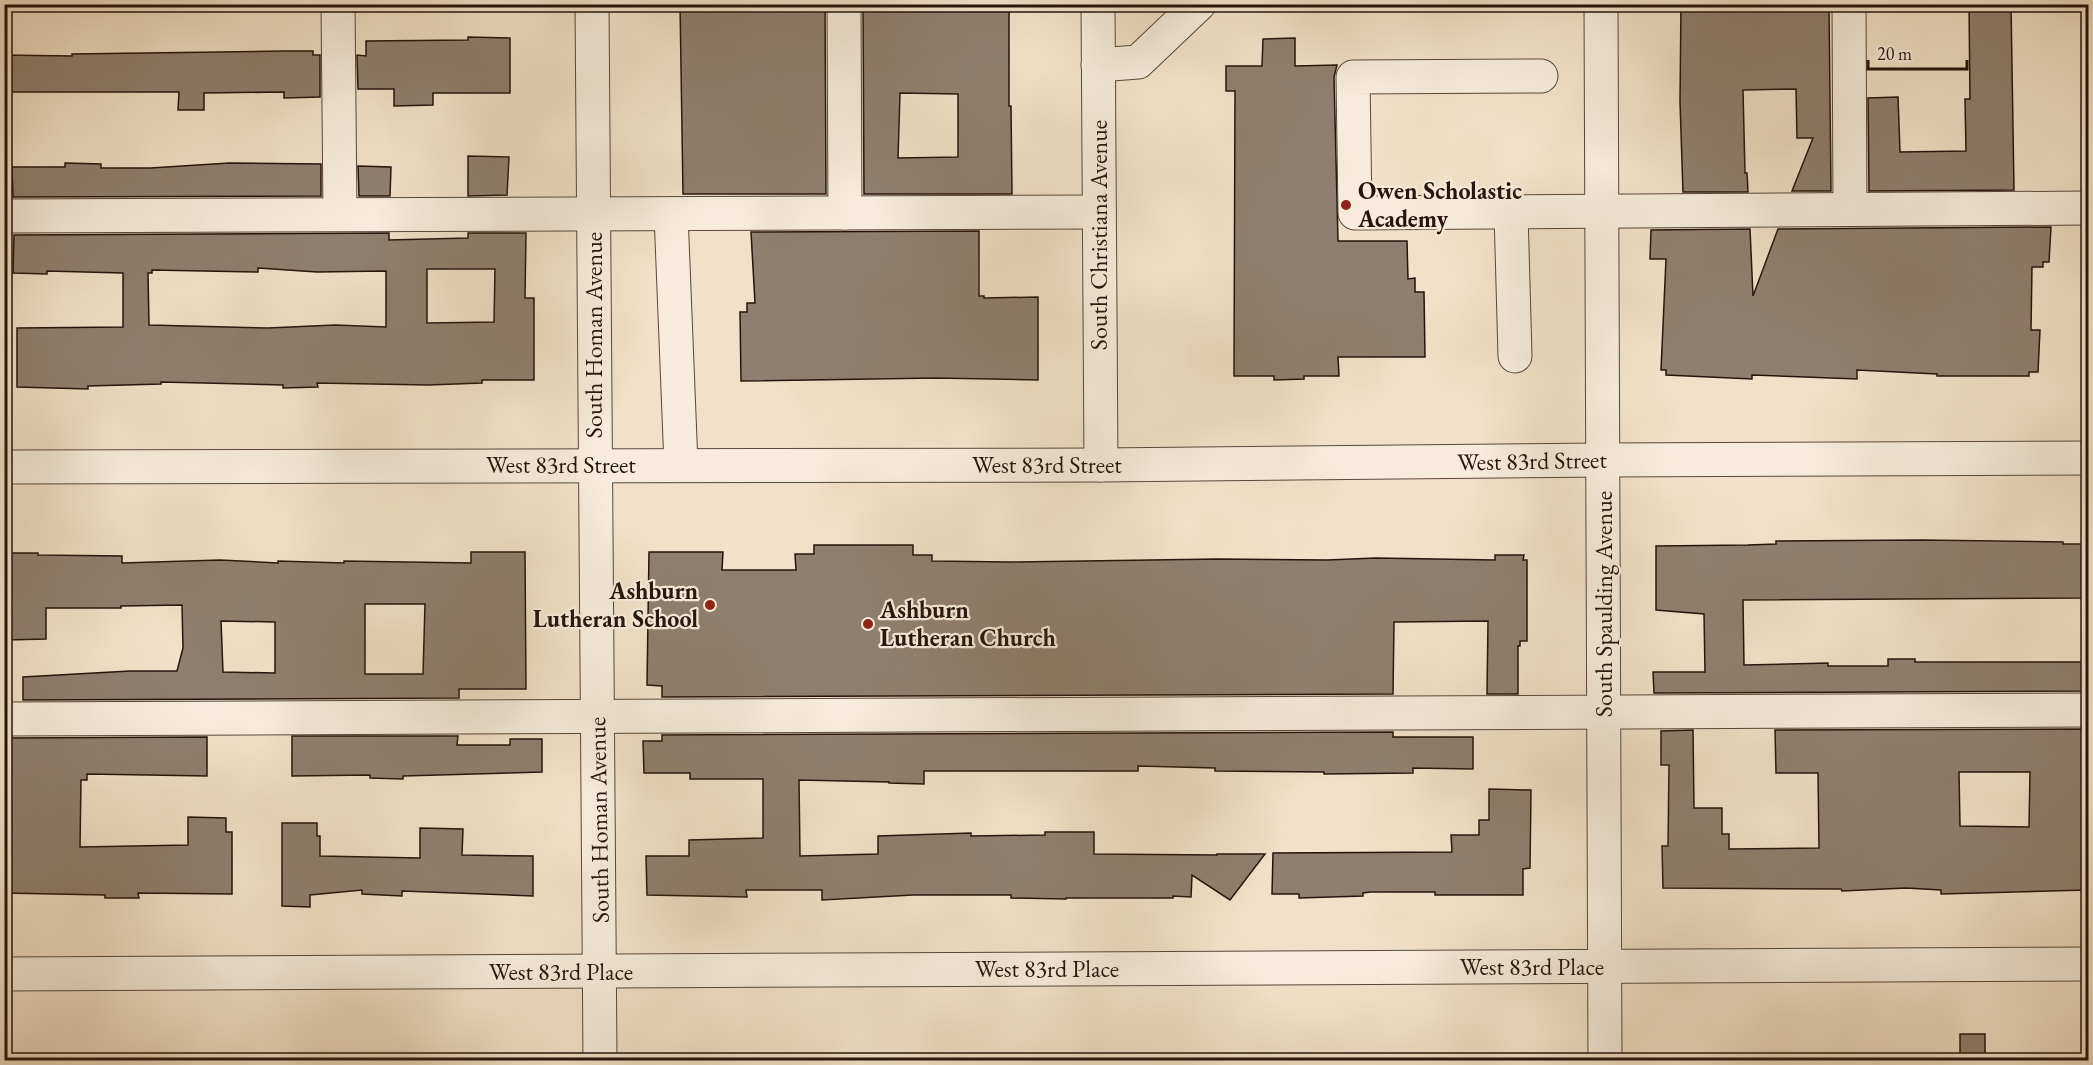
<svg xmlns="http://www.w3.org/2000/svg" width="2093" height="1065" viewBox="0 0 2093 1065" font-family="'EB Garamond',serif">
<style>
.building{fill:#907f6e;stroke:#26140c;stroke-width:1.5;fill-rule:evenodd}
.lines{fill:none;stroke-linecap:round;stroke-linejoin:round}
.minor-casing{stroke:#59473b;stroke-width:35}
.minor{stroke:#f7ecdb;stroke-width:33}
.poi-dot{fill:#8f2418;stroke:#f7ecdb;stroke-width:2}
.labels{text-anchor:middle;stroke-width:4.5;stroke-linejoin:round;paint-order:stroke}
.poi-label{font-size:24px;font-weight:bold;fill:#26140c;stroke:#f7ecdb;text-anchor:start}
.street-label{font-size:24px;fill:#26140c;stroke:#f7ecdb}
</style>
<rect width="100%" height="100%" fill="#f2e1c8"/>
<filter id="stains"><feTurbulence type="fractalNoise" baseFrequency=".00333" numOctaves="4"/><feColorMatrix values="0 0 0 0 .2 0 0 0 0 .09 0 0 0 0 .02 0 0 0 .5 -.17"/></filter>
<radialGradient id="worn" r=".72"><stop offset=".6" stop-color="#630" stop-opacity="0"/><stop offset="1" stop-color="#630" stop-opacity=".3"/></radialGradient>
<g class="building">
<polygon points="680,4 825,4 826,194 683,194"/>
<path d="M863,4H1009V106H1011L1012,194H864ZM900,93L958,94V157L898,158Z"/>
<polygon points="1681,4 1750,4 1750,10 1829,9 1831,191 1792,191 1813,138 1797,138 1796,89 1743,90 1745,173 1747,173 1748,192 1683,192 1680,102"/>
<polygon points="1969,4 2011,4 2014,190 1869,191 1868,98 1898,97 1900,152 1966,151 1965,99 1970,99"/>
<polygon points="468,37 510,38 510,93 433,93 433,105 394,106 394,89 358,89 357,55 366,56 366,41 468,40"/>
<polygon points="1295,38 1295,66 1337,65 1334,77 1338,241 1407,241 1408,279 1415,278 1415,292 1424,292 1425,357 1338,357 1339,376 1304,376 1304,379 1274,380 1274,376 1234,376 1235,91 1226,91 1226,66 1262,66 1263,39"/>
<polygon points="283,51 313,51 313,55 320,55 320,97 284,98 284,92 204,93 204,110 178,110 179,92 4,92 4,55 72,56 72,54"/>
<polygon points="468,156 509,157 507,195 468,196"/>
<polygon points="65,163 101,164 101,168 151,168 229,163 321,164 321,196 13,197 12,167 65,167"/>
<polygon points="358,166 391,167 390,196 359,196"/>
<polygon points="2051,227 2049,262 2043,262 2043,267 2032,267 2031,330 2040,330 2038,372 2029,372 2029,376 1937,376 1937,374 1857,370 1857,379 1752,375 1752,379 1666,375 1666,370 1661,370 1666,259 1650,259 1651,230 1750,229 1753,296 1778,229"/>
<polygon points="979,231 979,296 984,296 984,298 1038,297 1038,380 936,378 741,381 740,312 747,312 747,303 755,303 751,232"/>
<path d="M389,233V240L468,238V233H526L525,298H534V380H482V383L428,385L317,383L318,387L283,388V385L161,382V384L88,386V389L17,387V328L123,327V273L47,271V274L13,273L14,235ZM258,268L317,272L386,271V327L335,325L268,328L149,325L148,273H152V270L258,272ZM427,269H495L494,322L427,323Z"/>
<polygon points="1922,540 2063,542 2063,544 2088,544 2088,598 1743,600 1744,665 1828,663 1828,666 1888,666 1888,659 1915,659 1915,662 2088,662 2088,691 1654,693 1653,672 1705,672 1704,614 1656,610 1656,546 1748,545 1776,544 1776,541"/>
<polygon points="814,545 913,545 913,555 932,555 932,561 1009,562 1218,559 1327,560 1376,558 1495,560 1495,555 1524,555 1523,560 1527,560 1527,641 1520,641 1520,646 1518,646 1518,694 1487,694 1488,621 1394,622 1393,694 662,697 662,686 647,685 649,552 723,552 722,570 796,570 795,554 814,554"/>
<path d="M471,552H525L526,689H459V698L23,700V677L130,671H177L183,648L182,605L121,606V608H46V639L6,640V553H38V555L122,556V563L220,560L278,563V561L344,563V561L471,563ZM365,604H425L423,674H365ZM221,621L275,622V673L223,672Z"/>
<path d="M2088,729V886L2087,890L1941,894V890L1906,888L1842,891L1841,889L1663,888L1662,846H1668L1669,765H1661V731L1693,730L1694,808H1722V834H1729V849L1819,848L1818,773H1776L1775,730ZM1959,772H2030L2029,827L1960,826Z"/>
<polygon points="1393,732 1393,737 1473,737 1473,769 1413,768 1413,773 1324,774 1324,772 1215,771 1215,768 1138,766 1138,771 924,771 924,784 889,783 889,782 799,780 800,856 878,854 878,836 971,833 971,836 1045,835 1045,832 1094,832 1094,854 1217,855 1217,854 1265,854 1230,900 1192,875 1191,897 1173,896 1173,898 1066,898 1066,899 1011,898 1011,895 913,895 822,900 822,890 746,890 747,897 647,895 646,856 689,856 689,840 763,838 763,779 690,779 690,773 644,773 643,741 662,741 662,735"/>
<polygon points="292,736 458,736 457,745 510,745 510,739 542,739 542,772 403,776 403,779 370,778 370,775 292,776"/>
<polygon points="207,737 207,776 87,774 87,780 81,780 80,847 188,845 188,817 226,818 226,832 232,832 232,894 138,893 139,898 105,898 105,895 4,893 4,738"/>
<polygon points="1489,789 1531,790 1530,868 1523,869 1523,895 1435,895 1435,892 1370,892 1363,893 1363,896 1299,898 1299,894 1272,894 1273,853 1452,852 1451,835 1479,835 1479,820 1489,820"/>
<polygon points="282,823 317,823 317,836 320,836 320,856 420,858 420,828 463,829 462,855 533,856 533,896 402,891 402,896 362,894 362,890 310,895 310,907 282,906"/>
<rect x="1960" y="1034" width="25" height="26"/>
</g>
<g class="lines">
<defs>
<g id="minor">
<polyline points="338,4 340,214"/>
<polyline points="592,4 600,1060"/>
<polyline points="844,4 845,213"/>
<polyline points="1098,4 1101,465"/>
<polyline points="1601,4 1605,1060"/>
<polyline points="1849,4 1850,209"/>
<polyline points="1098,65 1138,62 1199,4"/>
<polyline points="1541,76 1353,77 1355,213 2088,208"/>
<polyline points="1511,212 1515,356"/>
<polyline points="671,214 681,465"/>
<polyline points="4,216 1099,212"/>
<polyline points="4,467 1101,465 1604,460 2088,458"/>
<polyline points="4,719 2088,710"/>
<polyline points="4,974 2088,964"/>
</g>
</defs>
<use href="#minor" class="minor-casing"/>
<use href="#minor" class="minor"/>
</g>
<g class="poi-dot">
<circle cx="1346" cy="205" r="6"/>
<circle cx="710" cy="605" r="6"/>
<circle cx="868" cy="624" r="6"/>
</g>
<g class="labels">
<g class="poi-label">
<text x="1358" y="199">Owen Scholastic<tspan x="1358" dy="28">Academy</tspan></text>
<text x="698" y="599" text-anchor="end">Ashburn<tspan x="698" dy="28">Lutheran School</tspan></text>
<text x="880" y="618">Ashburn<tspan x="880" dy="28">Lutheran Church</tspan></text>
</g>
<g class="street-label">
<text transform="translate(1099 235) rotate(-90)" y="8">South Christiana Avenue</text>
<text transform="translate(594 335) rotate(-90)" y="8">South Homan Avenue</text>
<text transform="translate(1532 461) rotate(-1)" y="8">West 83rd Street</text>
<text x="561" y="473">West 83rd Street</text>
<text x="1047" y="473">West 83rd Street</text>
<text transform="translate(1604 604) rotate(-90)" y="8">South Spaulding Avenue</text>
<text transform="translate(599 820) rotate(-91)" y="8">South Homan Avenue</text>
<text x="1532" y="975">West 83rd Place</text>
<text x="1047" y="977">West 83rd Place</text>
<text x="561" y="980">West 83rd Place</text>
</g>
</g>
<rect width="2093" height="1065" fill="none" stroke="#f2e1c8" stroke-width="24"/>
<rect x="6" y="6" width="2081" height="1053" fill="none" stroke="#26140c" stroke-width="3"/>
<rect x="12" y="12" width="2069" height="1041" fill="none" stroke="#26140c" stroke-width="1.5"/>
<path d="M1868 60v9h99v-9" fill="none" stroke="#26140c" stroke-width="3"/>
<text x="1877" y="60" font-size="18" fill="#26140c" stroke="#f7ecdb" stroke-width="4.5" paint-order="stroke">20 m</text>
<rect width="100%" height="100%" filter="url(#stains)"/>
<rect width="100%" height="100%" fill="url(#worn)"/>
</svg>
